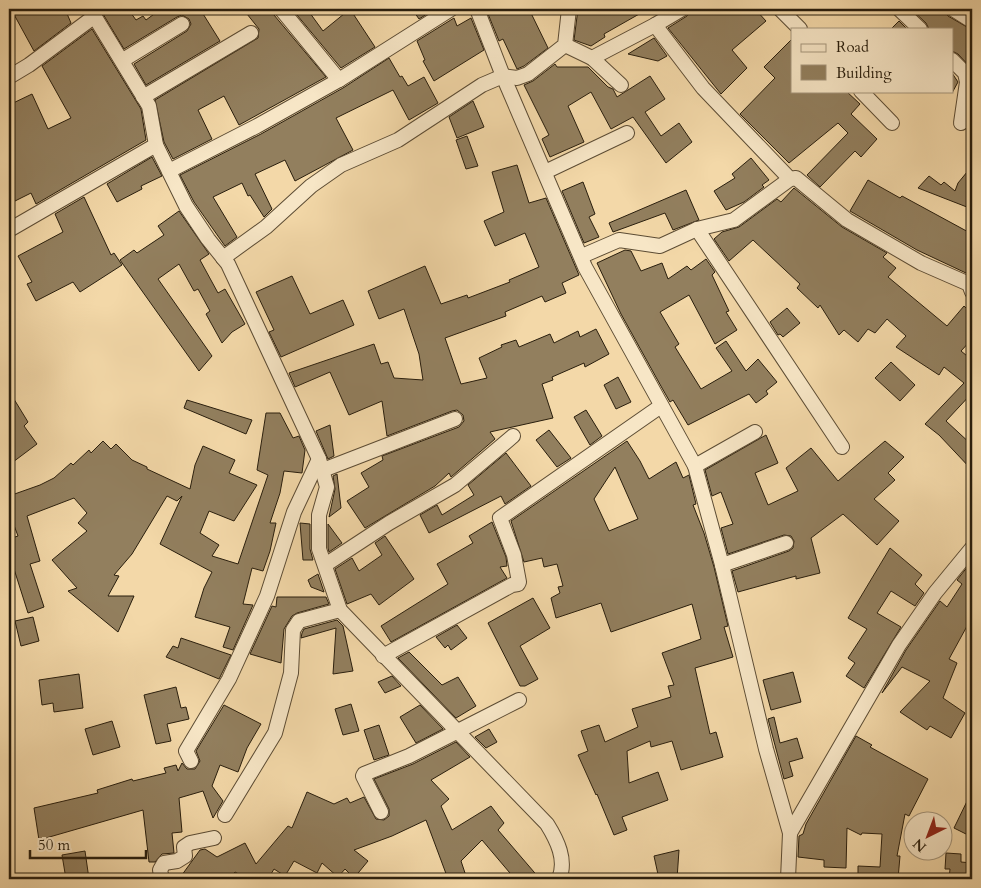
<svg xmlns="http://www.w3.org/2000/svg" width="981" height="888" viewBox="0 0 981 888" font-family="Cardo,serif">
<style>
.building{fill:#927f5e;stroke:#291e0d;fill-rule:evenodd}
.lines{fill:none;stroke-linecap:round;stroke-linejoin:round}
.street-casing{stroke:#5c4c34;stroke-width:16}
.street{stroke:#f7e6c6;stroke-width:14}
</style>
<rect width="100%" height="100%" fill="#f3d8a8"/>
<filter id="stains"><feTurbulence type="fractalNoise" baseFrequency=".004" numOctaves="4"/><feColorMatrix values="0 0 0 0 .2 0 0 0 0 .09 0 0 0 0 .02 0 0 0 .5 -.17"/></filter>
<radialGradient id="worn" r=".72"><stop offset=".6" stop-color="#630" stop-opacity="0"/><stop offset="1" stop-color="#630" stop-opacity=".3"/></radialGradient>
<g class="building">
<polygon points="11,9 65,9 71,23 34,51"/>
<polygon points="100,9 109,9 112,14 120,9 128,9 136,20 143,16 146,20 161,9 200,9 220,41 146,85 134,64 187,31 191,24 189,19 182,15 177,17 124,49"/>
<polygon points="243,9 272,9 274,15 326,77 239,125 224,96 198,110 212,139 173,159 164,142 155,100 258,38 259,29"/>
<polygon points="292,9 307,9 323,31 350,9 375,47 341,68"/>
<polygon points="412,9 435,9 419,19"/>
<polygon points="486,9 529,9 548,48 524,66 517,69 503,39 499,41"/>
<polygon points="578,9 648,9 604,34 605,37 591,46 574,40"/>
<polygon points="691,9 755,9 766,21 732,50 747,68 721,94 668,28 687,16"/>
<polygon points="911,9 944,9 948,16 972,30 972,69 958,54 952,51 952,29 929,29 926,23"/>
<polygon points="454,18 457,26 471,18 484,50 434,81 423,61 425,60 417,41"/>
<polygon points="899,21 907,29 891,29"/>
<polygon points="92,29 141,109 146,140 36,204 31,193 9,204 9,105 32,94 48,129 71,118 42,66"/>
<polygon points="654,38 667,56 658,61 628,54"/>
<polygon points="792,39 792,91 846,91 860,104 851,114 877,139 861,157 855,151 820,187 807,175 848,133 838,123 789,163 740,114 775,78 764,67"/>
<polygon points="389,58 400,77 402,76 408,86 424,77 438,103 409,120 393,90 336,118 353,150 295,181 285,160 255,174 272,209 264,217 250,195 248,196 242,183 213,197 237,237 225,246 194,202 180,175 261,134 343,88"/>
<polygon points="555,64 557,67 588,67 608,87 613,89 617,97 650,76 665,99 645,112 661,136 679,123 692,142 666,163 633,117 611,129 591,92 568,106 584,142 550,157 542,139 549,135 524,85 533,81"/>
<polygon points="952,73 958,82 952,93"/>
<polygon points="473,101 484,127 457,138 449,117"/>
<polygon points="467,136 478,166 466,169 456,140"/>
<polygon points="152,157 162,176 141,186 142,189 117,202 107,184"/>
<polygon points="751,158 769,180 762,185 764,187 744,202 726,210 714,191 735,178 732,174"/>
<polygon points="517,165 529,203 546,198 579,275 562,283 566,293 545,302 542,296 505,312 506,316 445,338 461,384 487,378 479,358 502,347 501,345 516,340 519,347 550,334 554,343 578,331 580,337 596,329 609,354 585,367 584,363 552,377 553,380 542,384 553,418 490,432 495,439 451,477 449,473 435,486 365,528 347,501 369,487 361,473 383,460 382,456 459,427 464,421 463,415 457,410 452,411 387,436 382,401 349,415 330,372 295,387 289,373 374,344 381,364 388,362 394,378 423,380 419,354 404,309 379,319 368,291 425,266 441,304 467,295 468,298 510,282 509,280 539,267 525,233 495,246 484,221 504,212 492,172"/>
<polygon points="972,166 972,209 918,188 929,176 941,185 944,182 955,191 958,183"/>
<polygon points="868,180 900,198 902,196 972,234 972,261 966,273 917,250 850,211"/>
<polygon points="583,182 595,214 589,217 599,237 584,243 562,191"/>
<polygon points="794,188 842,227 887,253 883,257 896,268 888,277 947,326 964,306 972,314 972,339 961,351 972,360 972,393 946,421 972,445 972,470 939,435 925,424 964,383 944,367 939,375 896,347 906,336 887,319 875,333 868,329 858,342 844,330 839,335 820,305 818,308 797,288 800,284 753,240 729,261 714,239 722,232 739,227 777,199 781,202"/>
<polygon points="686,190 699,220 673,230 665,213 613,232 609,223"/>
<polygon points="84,197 111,255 114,253 122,265 80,292 73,282 36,301 27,284 32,282 18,256 63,232 55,214"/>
<polygon points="179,211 209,254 200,260 218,293 225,289 245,324 232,332 222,343 206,314 210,311 198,289 194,291 179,264 158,279 212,356 199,371 120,260 134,250 137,253 164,235 158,226"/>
<polygon points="625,250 631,251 641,271 662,263 668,279 687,266 691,270 706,259 715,272 712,275 729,311 726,312 737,330 715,344 689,295 660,312 679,344 675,347 701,389 732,371 716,348 726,341 746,371 758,359 777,382 766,391 768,394 756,403 749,394 688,425 673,400 670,402 662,388 621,314 597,263"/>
<polygon points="292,276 310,314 343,300 354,325 281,357 269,332 274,330 256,292"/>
<polygon points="787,308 800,323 783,337 780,334 778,335 770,322"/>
<polygon points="891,362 915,385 900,401 875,378"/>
<polygon points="618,377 631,402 616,409 604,385"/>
<polygon points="9,391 28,422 24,426 37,444 9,465"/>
<polygon points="187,400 252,420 246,434 184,408"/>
<polygon points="586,410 602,436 590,445 574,417"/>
<polygon points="266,413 280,413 293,438 299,436 305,450 302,473 284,471 280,493 270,523 276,523 270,551 263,571 252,568 243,604 253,605 233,650 223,647 230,627 195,617 204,588 212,572 160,544 182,496 177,501 167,496 132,554 114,575 119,576 108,596 134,596 118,632 68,591 77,588 52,560 87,531 78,523 87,513 74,498 27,516 40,561 30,564 44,607 28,613 14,569 9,571 9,539 18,536 9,512 9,496 40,485 54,478 71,463 73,465 89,450 91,453 103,441 111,449 116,444 132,460 147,467 147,469 190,489 195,465 203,446 235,460 229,473 257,485 234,521 209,511 200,533 219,545 212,556 238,564 268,475 257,470"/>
<polygon points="330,425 334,456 328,459 316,431"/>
<polygon points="549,430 571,458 557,467 536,440"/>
<polygon points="766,435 778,463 755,473 768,505 798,491 786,468 811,448 838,481 885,441 904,457 888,473 895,480 874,499 899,521 877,545 843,514 811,538 820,573 796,579 796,576 738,592 732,571 789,551 793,548 794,541 791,536 784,535 728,554 721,528 733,524 721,492 712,496 705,470"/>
<path d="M627,441L640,461L649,479L676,462L683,478L689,475L696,504L693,505L704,533L714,567L728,626L724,627L733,657L695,668L710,734L716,732L723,757L681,770L672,741L651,747L650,741L627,751L629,783L658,772L668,800L622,817L627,830L614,835L597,794L596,795L578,755L588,751L581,731L599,725L605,742L638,727L632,709L671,697L668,686L674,685L662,653L701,639L692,604L611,632L601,603L556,618L551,598L560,593L558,587L563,586L557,564L544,567L542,558L524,562L511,521ZM615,467L638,519L609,531L594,499Z"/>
<polygon points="506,453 531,486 505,504 501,496 429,533 420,515 437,505 442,515 474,495 468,485"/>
<polygon points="337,474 341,508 329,517 335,489 333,476"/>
<polygon points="492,522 506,557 507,566 500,567 507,578 391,642 381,626 448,584 437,564 473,543 469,536"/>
<polygon points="300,523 310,524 310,549 313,560 303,560"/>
<polygon points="328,524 342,543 329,552 328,548"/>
<polygon points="385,536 414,579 379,605 371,594 347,604 335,569 352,558 359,571 382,555 375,543"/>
<polygon points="890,548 922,575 915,584 924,593 915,606 891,591 877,613 901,627 864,688 846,676 855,663 848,658 867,629 848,618"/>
<polygon points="972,561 972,617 949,659 957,663 943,698 965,713 951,738 930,726 927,730 900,712 930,681 902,667 882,693 906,650 940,601 947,607 962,584 957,580"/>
<polygon points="318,574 324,592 311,587 308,580"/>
<polygon points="277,597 326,597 329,604 297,613 292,616 284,629 281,663 250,654 272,606 276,607"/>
<polygon points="533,598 550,628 520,646 538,679 525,686 520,686 488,623"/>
<polygon points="33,617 39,641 21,646 15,621"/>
<polygon points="337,620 343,626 353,671 333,674 336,628 301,638 302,633 304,629"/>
<polygon points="457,625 467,638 451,650 448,645 445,648 436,637"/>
<polygon points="181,638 231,655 219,679 166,657 173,646 178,648"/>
<polygon points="409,652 442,685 458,677 476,706 456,718 398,658"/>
<polygon points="793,672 801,702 771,710 763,680"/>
<polygon points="79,674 83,708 54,712 53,703 42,705 39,680"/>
<polygon points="392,676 401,686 385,693 378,682"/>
<polygon points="176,687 181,708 186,707 189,719 167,724 171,741 156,744 144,695"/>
<polygon points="351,704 359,731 343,735 335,709"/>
<polygon points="224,705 261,724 247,748 238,772 220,765 212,786 223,801 213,818 203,791 179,798 182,832 172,833 174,853 162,854 155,862 149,862 143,810 39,840 34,808 98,793 97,790 132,779 133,781 166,773 164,768 176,765 178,771 182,763 187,769 195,769 200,761 196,751"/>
<polygon points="420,705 443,729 416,743 400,717"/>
<polygon points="774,717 780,743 797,738 803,758 789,762 793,776 784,779 768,719"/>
<polygon points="112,721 120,747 93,755 85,729"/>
<polygon points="379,725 389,755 374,760 364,730"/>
<polygon points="489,729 497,742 486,748 475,737"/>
<polygon points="856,736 872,745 870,747 928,779 909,816 905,814 897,856 900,856 898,879 858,879 858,866 880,867 882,834 862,833 861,835 847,828 846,868 824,867 824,860 798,857 799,836 803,834 806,824"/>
<polygon points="456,742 470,757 431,780 449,799 441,806 452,830 491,806 504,823 498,830 540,879 515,879 482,840 461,861 465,873 459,879 448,879 426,820 392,836 354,850 368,861 354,878 345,869 338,877 322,863 317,873 294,861 285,876 274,869 268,879 242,879 244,877 235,872 229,879 179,879 200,850 205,849 217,857 245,843 256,864 288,826 292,828 307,792 334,804 347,798 350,803 364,797 376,819 384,820 389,816 389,809 374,779 413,764"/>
<polygon points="972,791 972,837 954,828"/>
<polygon points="679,850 677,879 659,879 654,856"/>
<polygon points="85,851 89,879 66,879 62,855"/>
<polygon points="946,853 961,854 961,862 972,863 972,879 949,879 950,869 945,869"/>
</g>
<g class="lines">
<defs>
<g id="street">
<path d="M90,9L149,106L156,145L186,206L208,239L228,264L319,459L327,487L319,515V549L340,610L547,824C557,840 567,860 559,879"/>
<polyline points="281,9 339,80"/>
<polyline points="477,9 503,76 585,267 695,466 722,565 766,749 790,833 788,879"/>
<polyline points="780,9 800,29"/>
<polyline points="899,9 920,29"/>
<polyline points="953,9 972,21"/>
<polyline points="655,25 703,88 790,179"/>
<polyline points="565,45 592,58 621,85"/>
<polyline points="592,58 655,25 682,9"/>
<polyline points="123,60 182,24"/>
<polyline points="952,60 965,73 967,82 961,123"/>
<polyline points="9,77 29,65 95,16"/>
<polyline points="861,91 892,123"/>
<polyline points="143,97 251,33"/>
<polyline points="169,171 257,126 339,80 451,9"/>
<polyline points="545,172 627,133"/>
<polyline points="697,229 842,447"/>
<polyline points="9,230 156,145"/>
<polyline points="582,256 619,240 660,246 697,229 734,220 790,179 796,178 847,220 921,263 969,284 972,292"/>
<polyline points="223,258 266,227 311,186 341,165 398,140 482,85 503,76 517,78 528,74 565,45 569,9"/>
<polyline points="695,466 755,432"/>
<polyline points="323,470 455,419"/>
<polyline points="325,565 389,523 455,485 513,436"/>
<polyline points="722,565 786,543"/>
<polyline points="383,656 512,585 518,584 519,582 514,555 500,518 661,406"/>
<polyline points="191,761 186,751 229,679 267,596 294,512 319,459"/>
<polyline points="381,812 363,776 364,774 409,756 519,700"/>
<polyline points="225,815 275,733 291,673 293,630 299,621 340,610"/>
<polyline points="790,833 899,645 935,593 972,548"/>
<polyline points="162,879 160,870 164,863 177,861 185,856 184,847 190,843 214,838"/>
</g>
</defs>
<use href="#street" class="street-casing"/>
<use href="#street" class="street"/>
</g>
<rect width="981" height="888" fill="none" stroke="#f3d8a8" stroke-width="30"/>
<rect x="10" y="10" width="961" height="868" fill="none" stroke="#291e0d" stroke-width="2.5"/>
<rect x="15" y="15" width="951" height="858" fill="none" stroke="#291e0d"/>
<rect x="791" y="28" width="162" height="65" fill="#f7e6c6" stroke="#a5967c"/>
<rect x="801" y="44" width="25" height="8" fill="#f7e6c6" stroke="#a5967c"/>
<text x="836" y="52" font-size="15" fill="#291e0d">Road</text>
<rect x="801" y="65" width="25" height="15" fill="#927f5e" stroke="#a5967c"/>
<text x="836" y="78" font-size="15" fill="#291e0d">Building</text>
<g transform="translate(928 836) rotate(222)"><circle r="24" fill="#f7e6c6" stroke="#a5967c"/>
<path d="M0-4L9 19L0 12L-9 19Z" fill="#8f2418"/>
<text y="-8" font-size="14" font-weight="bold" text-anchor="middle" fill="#291e0d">N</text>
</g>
<path d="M30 850v8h116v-8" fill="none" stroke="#291e0d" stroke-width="2.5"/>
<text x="38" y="850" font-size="15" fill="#291e0d" stroke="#f7e6c6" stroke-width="4" paint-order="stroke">50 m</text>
<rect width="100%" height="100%" filter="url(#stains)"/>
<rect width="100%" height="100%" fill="url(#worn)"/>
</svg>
